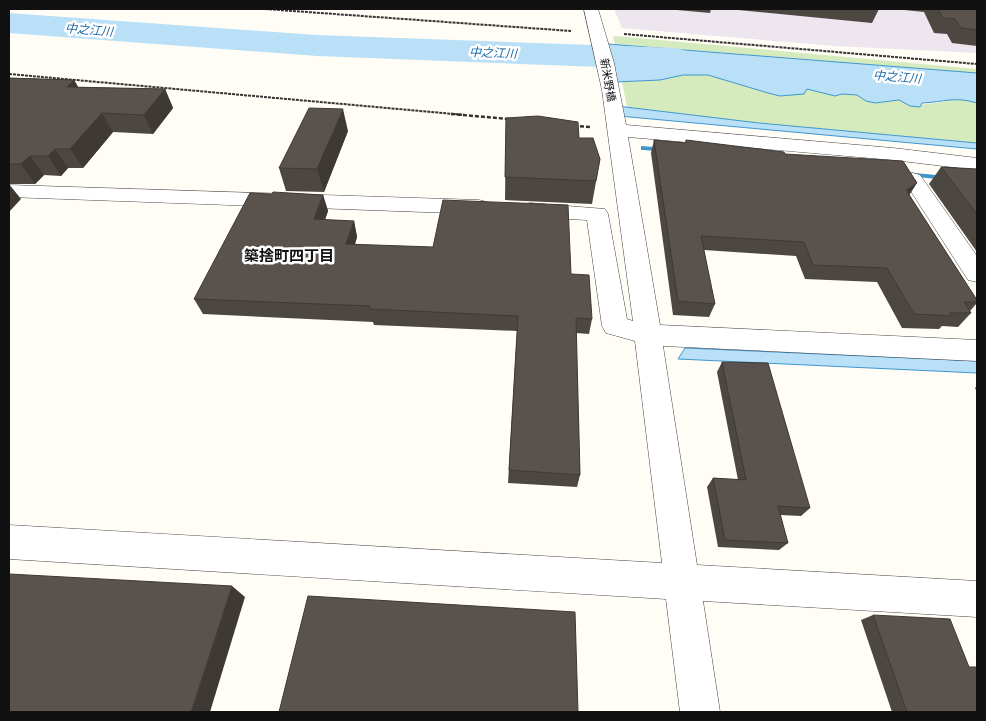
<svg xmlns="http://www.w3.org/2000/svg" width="986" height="721" viewBox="0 0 986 721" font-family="'Crimson Pro','Noto Sans JP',serif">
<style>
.industrial{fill:#eee6ef}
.green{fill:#d5ebbd}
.water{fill:#b9e0f7;stroke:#3f96cf}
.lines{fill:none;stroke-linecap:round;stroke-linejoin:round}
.stream{fill:#3f96cf;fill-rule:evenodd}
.river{fill:#b9e0f7;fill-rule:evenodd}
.minor-casing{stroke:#444;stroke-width:1}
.path-far1{stroke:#333;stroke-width:2;stroke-dasharray:3 1;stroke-linecap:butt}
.path{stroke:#333;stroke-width:2.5;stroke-dasharray:4 2;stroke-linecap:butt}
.minor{fill:#fff;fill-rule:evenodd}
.wall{fill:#4d4742}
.shaded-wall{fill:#3f3936}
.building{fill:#5a524d;stroke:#3f3936}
.labels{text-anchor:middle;stroke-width:5;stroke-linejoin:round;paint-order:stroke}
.far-street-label{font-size:11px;fill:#111;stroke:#fff}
.far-water-label{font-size:12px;font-style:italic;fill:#1768a6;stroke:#fff}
.neighbourhood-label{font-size:15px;font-weight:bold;fill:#111;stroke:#fff}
</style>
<rect width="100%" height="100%" fill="#fffdf5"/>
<polygon class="industrial" points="614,9 977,9 977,53 834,46 622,28"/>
<g class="green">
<polygon points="616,36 977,69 977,73 615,44 613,37"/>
<polygon points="683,75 708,75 745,86 817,90 835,96 842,94 857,95 866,101 875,103 899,100 910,106 943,102 956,98 977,103 977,143 759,123 627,107 622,82 660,80"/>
</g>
<g class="water">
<path d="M608,44L977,73V103C953,96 946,102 922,103L920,107L910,106L899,100L875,103L866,101L857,95L842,94L835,96L807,89L804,94L780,96L768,93L708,75H683L660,80L615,82Z"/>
<polygon points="617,106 759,123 977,143 977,149 619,116"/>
<polygon points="685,348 977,361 977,373 678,359"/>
</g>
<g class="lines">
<g class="stream">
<polygon points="641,146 666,148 670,150 666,152 644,150 641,150"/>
<polygon points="904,172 947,176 951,178 947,180 907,176 904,176"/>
</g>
<polygon class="river" points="9,13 317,35 677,48 689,52 695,59 689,66 677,70 317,56 9,33"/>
<defs>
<g id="minor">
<polygon points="584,9 598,9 614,63 626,125 893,148 977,158 977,170 893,160 628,137 660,325 977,340 977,361 663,346 697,565 977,581 977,617 703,601 720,712 680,712 666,599 9,559 9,525 662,563 635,341 606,333 602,326 587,220 530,217 522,215 519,210 522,205 530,203 605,209 608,214 627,319 633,321 602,90"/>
<polygon points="913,173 920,175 977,256 977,282 968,280 903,179 906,175"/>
<polygon points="9,185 479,200 487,202 490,207 487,212 479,214 9,197"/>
</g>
</defs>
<use href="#minor" class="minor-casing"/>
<g class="path-far1">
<polyline points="265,9 571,31"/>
<polyline points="624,34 977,64"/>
<polyline points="9,74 465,115"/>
</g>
<g class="path">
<polyline points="451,114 509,119"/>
<polyline points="574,126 591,127"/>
</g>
<use href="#minor" class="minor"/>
</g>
<g class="wall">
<polygon points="666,9 711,9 710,13"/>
<polygon points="728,9 879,9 872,23"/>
<polygon points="894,9 977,9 977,46 952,43 947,34 934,33 924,12"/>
<polygon points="9,78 74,80 78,87 165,89 173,108 153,134 113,132 83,168 68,168 61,176 44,175 35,184 9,184"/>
<polygon points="506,118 579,138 600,159 592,204 505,200"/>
<polygon points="348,131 324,192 286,191 279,168"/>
<polygon points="654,140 685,143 686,140 785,154 909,195 977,300 977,303 970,311 971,313 958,327 942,326 939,329 902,328 877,282 805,279 796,256 704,250 715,304 709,317 673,315 651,153"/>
<polygon points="941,167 977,169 977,252 929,184"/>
<polygon points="323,195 328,211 325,220 354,221 357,237 355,244 571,274 592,319 589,334 576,333 580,475 577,487 508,483 517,331 374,325 373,322 203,314 194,299"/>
<polygon points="722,362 810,508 801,516 780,515 788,543 779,550 718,547 707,487 713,478 738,480 717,372"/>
<polygon points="977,386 977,392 975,388"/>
<polygon points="873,615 977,712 892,712 861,620"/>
</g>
<g class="shaded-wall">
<polygon points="74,80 85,99 67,87"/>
<polygon points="165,89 173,108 153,134 144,115"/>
<polygon points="343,109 348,131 324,192 317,169"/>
<polygon points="102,113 113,132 83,168 70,149"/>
<polygon points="55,149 68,168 61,176 48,156"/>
<polygon points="30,156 44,175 35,184 21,164"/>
<polygon points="917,183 908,197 906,190"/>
<polygon points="9,184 21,199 9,212"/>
<polygon points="323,195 328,211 319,235 314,219"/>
<polygon points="354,221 357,237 350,260 346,244"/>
<polygon points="232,586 245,597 210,712 191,712"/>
</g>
<g class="building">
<polygon points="938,9 977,9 977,30 961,28 955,19 943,18"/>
<polygon points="9,78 74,80 67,87 165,89 144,115 102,113 70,149 55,149 48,156 30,156 21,164 9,164"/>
<polygon points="309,108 343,109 317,169 279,168"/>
<polygon points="538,116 578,122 579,138 593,138 600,159 596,181 505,177 506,118"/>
<polygon points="654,140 686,143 686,140 784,152 785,154 903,161 917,183 906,190 977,300 977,302 964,302 971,313 950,313 952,316 914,314 887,268 813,265 804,242 701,236 715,304 678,301"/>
<polygon points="941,167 977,169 977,214"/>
<polygon points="273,192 323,195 314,219 354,221 346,244 433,247 443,200 568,205 571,274 589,275 592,319 576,318 580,475 509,470 518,316 370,309 370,306 194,299 250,193 272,194"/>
<polygon points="722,362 768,363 810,508 778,506 788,543 725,540 713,478 746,480"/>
<polygon points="9,574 232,586 191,712 9,712"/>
<polygon points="308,596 575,612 578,712 279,712"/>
<polygon points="873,615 950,619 969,667 977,667 977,712 907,712"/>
</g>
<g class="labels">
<g class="far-street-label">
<text transform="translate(608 80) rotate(80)" y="4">新米野橋</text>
</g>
<g class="far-water-label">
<text transform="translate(89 30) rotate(5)" y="4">中之江川</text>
<text transform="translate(493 53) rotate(2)" y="4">中之江川</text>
<text transform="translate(897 77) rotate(5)" y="4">中之江川</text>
</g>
<g class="neighbourhood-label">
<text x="289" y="261">築捨町四丁目</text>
</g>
</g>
<rect width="986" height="721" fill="none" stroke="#111111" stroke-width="20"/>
</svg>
